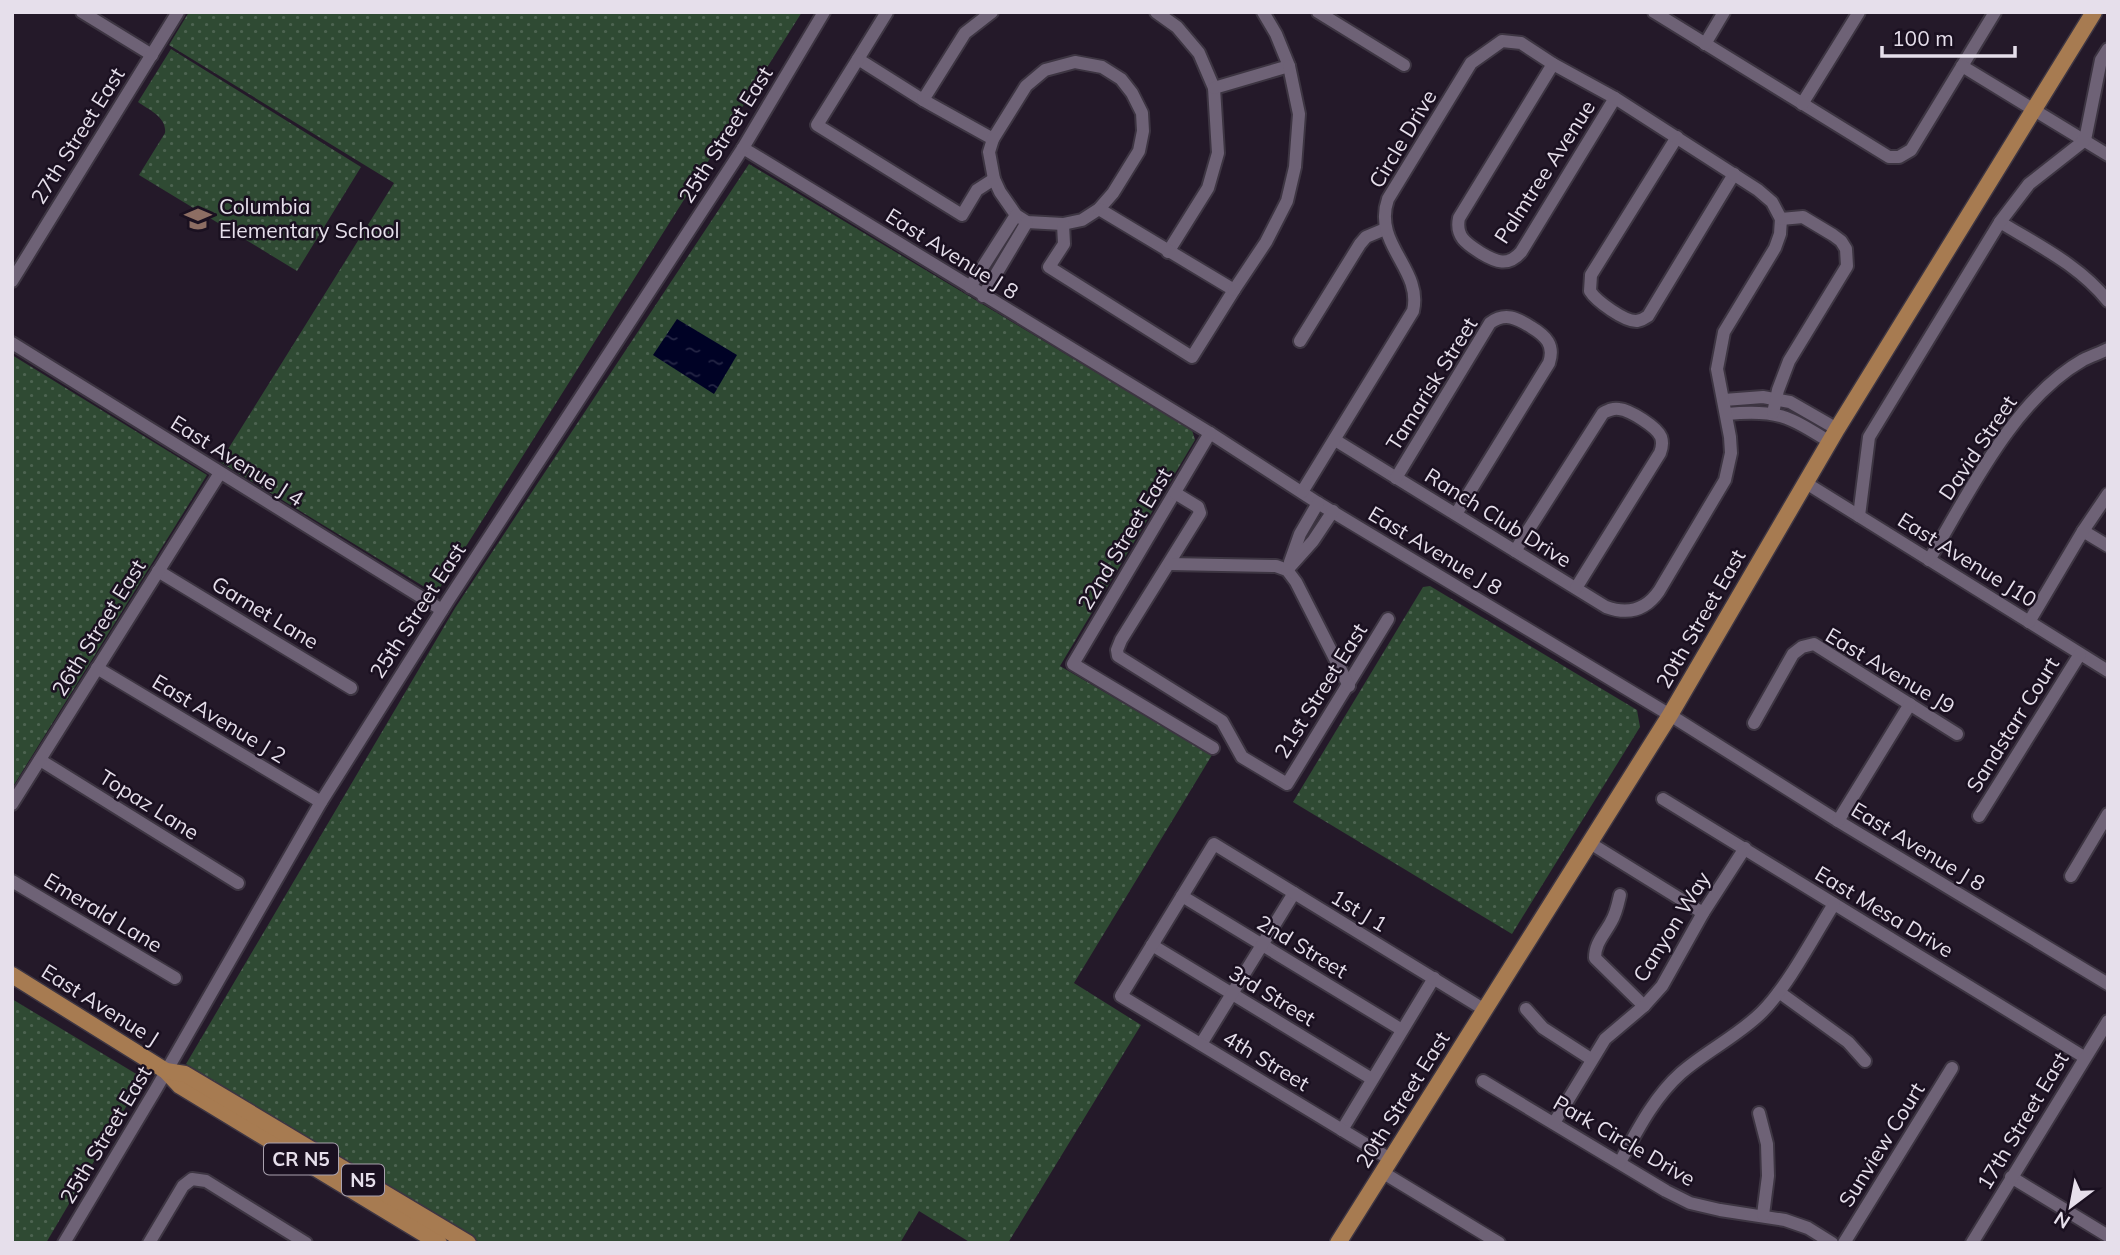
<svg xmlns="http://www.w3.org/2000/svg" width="2120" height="1255" viewBox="0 0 2120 1255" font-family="Mulish,sans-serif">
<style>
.grass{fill:url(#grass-dots)}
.water{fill:url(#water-ripples)}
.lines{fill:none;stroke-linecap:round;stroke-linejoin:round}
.minor-casing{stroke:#3d3542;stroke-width:16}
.major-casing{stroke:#3d3542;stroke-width:19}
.minor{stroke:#6e6276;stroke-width:12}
.major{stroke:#a77b51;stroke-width:16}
.labels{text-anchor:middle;stroke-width:5;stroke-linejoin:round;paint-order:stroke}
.shield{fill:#1a1020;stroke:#a9a1ae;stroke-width:2}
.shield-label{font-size:19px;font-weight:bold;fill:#e6dfeb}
.street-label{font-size:21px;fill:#e6dfeb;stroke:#1a1020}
.poi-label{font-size:21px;fill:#e6dfeb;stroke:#1a1020;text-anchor:start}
</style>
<defs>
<pattern id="grass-dots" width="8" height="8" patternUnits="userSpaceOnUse" patternTransform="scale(1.75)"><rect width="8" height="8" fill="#2f4a33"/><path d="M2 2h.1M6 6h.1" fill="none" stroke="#4d6451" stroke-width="1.8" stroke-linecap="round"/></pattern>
<pattern id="water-ripples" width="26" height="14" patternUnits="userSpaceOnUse" patternTransform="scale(1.75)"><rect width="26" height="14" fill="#000225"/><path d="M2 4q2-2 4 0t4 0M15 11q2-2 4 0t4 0" fill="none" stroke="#252645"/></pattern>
</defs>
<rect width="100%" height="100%" fill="#241929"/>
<g class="grass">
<polygon points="189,12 802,12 436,594 220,462 394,183 169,45"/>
<path d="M171,49L361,167L297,271L139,175L165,133C167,117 149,110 138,102Z"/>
<polygon points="749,164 1192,430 1195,440 1060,666 1212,755 1074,983 1141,1025 1008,1243 971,1243 919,1211 900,1243 481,1243 186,1064 455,608"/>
<polygon points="12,355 207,475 12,788"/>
<polygon points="1430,586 1637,710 1640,727 1512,934 1293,802 1423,587"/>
<polygon points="12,999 143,1078 46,1243 12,1243"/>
</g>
<polygon class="water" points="677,319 737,355 714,394 653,355"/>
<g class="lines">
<defs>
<g id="minor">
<polyline points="82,12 152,55"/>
<polyline points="887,12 858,59 923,100"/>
<polyline points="992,12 965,33 923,100 993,139"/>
<polyline points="1156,12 1177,27 1199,53 1214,88 1218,153 1208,188 1168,252"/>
<polyline points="1318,12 1404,65"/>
<polyline points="1654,12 1889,157 1899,157 1911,150 1995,12"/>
<polyline points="1705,44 1724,12"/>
<polyline points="858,59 817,125 962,215 977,190 994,179"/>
<polygon points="1075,62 1102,67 1121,79 1132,93 1142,113 1143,131 1139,151 1113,193 1099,209 1082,220 1063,224 1027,222 1016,215 1000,192 994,179 989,152 993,139 1026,86 1045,70"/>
<path d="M1553,64L1459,218C1455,237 1467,244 1481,253C1496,262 1508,267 1521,252L1615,98"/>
<polyline points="1962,66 2108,155"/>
<polyline points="1214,88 1289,66 1276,34 1263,12"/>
<polyline points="1802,104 1859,12"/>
<path d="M1677,137L1591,275L1590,291C1596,301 1625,322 1637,321C1642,320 1644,319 1648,316L1734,174"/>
<polyline points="743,148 1210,433 1318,503 1670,715 1838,821 2108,984"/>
<path d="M2000,222C2039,246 2079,265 2108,301"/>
<polyline points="1063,224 1064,244 1049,267 1192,357 1234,290 1099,209"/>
<polyline points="12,281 178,12"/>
<polyline points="970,287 1016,215"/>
<polyline points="1234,290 1266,242 1287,201 1295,167 1299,114 1289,66"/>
<polyline points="983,296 1027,222"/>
<polyline points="1300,341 1360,244 1366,237 1385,229"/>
<polyline points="12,343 442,610"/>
<polyline points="1724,400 1763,397 1790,402 1837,429"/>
<path d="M1727,414C1777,409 1788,416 1830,442"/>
<polyline points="1210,433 1073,664 1213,748"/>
<path d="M1335,440L1606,607C1628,615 1646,610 1659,591L1725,480L1731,453L1730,437L1717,369L1724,332L1775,248L1780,234L1781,219"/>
<path d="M1396,478L1490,323C1505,312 1517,318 1531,327C1546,336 1555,345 1549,363L1456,514"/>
<polyline points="1806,483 2108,671"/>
<path d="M1302,492L1413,311C1423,269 1372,244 1388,199L1471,63L1502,41L1521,43L1553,64L1615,98L1758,190L1772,202L1781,219L1803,217L1833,235L1841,241L1846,249L1847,266L1789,361L1778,390L1773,413"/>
<polyline points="1175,493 1198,507 1200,513 1121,640 1117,650 1118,656 1222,721 1242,757 1287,784 1388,619"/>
<polyline points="1859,516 1869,437 2000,222 2029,184 2085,140 2101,60 2108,49"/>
<polyline points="2083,531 2108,546"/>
<path d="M1515,551L1603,413C1609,410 1613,408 1619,409C1630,410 1657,427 1661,437C1663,443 1662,448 1660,453L1576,588"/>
<path d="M1929,560C1969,493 2014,399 2083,360C2091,356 2100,353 2108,349"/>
<polyline points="1290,562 1300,534 1318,503"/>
<polyline points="1170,564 1276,566 1287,570 1296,582 1349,686"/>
<polyline points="1287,570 1313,541 1333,511"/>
<polyline points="158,571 351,688"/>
<polyline points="2029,622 2083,531 2108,494"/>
<polyline points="97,668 321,802"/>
<polyline points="1754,723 1793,654 1802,647 1814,644 1957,734"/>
<polyline points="40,760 238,883"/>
<polyline points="1663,799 2084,1057"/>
<polyline points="12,804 220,473"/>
<polyline points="1979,816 2080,654"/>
<polyline points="1838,821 1910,704"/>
<polyline points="1590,843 1703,913"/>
<polyline points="2071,876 2108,814"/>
<polyline points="12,881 175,978"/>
<path d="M1620,895C1618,904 1616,914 1611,922C1604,935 1595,943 1595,958L1644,1006"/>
<polyline points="1182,896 1402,1030"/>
<polyline points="1152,945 1372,1079"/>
<polyline points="1779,992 1848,1042 1865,1061"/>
<polyline points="1526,1009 1543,1028 1591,1059"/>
<polyline points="1201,1044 1294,893"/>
<polyline points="1483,1081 1666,1191 1690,1203 1720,1210 1785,1220 1808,1228 1832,1243"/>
<polyline points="1759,1113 1767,1144 1768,1176 1763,1215"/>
<polyline points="1554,1123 1605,1039 1644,1006 1662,986 1703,913 1745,848"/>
<polyline points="1342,1130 1434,978"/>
<polyline points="1390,1159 1121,996 1214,844 1485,1010"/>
<path d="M1620,1162C1637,1131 1654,1097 1681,1073C1706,1051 1738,1036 1762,1012C1788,986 1814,936 1834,904"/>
<polyline points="1382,1172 1499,1243"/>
<polyline points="2011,1177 2108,1236"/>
<polyline points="64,1243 156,1089 321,802 449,599 743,148 824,12"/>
<polyline points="149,1243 183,1186 192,1179 206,1181 306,1243"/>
<polyline points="1844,1243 1952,1068"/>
<polyline points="1972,1243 2108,1021"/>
</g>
<g id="major">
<polyline points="12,975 166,1071 180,1086 439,1243"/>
<polyline points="166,1071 185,1074 468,1243"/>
<polyline points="1338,1243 1670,715 1837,429 2094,12"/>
</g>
</defs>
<use href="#minor" class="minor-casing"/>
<use href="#major" class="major-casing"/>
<use href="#minor" class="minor"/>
<use href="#major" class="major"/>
</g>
<defs>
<symbol id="school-bare" viewBox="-9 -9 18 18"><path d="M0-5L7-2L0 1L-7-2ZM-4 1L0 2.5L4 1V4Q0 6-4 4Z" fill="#8d6e63" stroke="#1a1020" stroke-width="2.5" paint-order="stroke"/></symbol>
</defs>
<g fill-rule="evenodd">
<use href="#school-bare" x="179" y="200" width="38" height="38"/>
</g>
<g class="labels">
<g class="shield">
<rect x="264" y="1143.5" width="74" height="31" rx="5"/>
<rect x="342" y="1164.5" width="42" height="31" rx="5"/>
</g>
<g class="shield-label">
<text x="301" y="1166">CR N5</text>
<text x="363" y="1187">N5</text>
</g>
<g class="street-label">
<text transform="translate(726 135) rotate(-58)" y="7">25th Street East</text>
<text transform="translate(78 136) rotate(-58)" y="7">27th Street East</text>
<text transform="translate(1403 139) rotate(-59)" y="7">Circle Drive</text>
<text transform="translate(1545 172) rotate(-57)" y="7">Palmtree Avenue</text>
<text transform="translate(952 254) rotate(32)" y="7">East Avenue J 8</text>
<text transform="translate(1432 384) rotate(-58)" y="7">Tamarisk Street</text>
<text transform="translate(1978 448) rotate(-56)" y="7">David Street</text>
<text transform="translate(237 461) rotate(32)" y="7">East Avenue J 4</text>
<text transform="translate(1498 518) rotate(32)" y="7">Ranch Club Drive</text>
<text transform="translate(1125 539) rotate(-59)" y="7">22nd Street East</text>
<text transform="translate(1435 551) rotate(31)" y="7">East Avenue J 8</text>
<text transform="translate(1967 560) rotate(32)" y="7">East Avenue J10</text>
<text transform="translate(418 611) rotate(-57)" y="7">25th Street East</text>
<text transform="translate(265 613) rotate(31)" y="7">Garnet Lane</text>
<text transform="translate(1701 619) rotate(-60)" y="7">20th Street East</text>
<text transform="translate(99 628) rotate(-58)" y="7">26th Street East</text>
<text transform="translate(1890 671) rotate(31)" y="7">East Avenue J9</text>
<text transform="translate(1321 691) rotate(-58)" y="7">21st Street East</text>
<text transform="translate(219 719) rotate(31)" y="7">East Avenue J 2</text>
<text transform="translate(2013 725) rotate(-58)" y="7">Sandstarr Court</text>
<text transform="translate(149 805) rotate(32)" y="7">Topaz Lane</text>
<text transform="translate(1918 847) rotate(31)" y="7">East Avenue J 8</text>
<text transform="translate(1359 911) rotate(31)" y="7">1st J 1</text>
<text transform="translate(1884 912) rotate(31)" y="7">East Mesa Drive</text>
<text transform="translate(103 913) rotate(31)" y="7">Emerald Lane</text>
<text transform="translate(1672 927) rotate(-58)" y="7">Canyon Way</text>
<text transform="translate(1302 947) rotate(31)" y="7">2nd Street</text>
<text transform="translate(1272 996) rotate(31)" y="7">3rd Street</text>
<text transform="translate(100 1005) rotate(32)" y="7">East Avenue J</text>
<text transform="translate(1266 1061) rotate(31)" y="7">4th Street</text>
<text transform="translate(1403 1100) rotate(-58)" y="7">20th Street East</text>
<text transform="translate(2023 1121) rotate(-59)" y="7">17th Street East</text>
<text transform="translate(106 1135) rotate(-59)" y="7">25th Street East</text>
<text transform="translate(1624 1141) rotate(30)" y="7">Park Circle Drive</text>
<text transform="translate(1882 1145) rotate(-58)" y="7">Sunview Court</text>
</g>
<g class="poi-label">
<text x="219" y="214">Columbia<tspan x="219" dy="24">Elementary School</tspan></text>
</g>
</g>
<rect width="2120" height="1255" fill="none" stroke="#e6dfeb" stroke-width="28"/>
<g transform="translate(2071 1206) rotate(212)" stroke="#1a1020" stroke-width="5" paint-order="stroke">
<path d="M0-5L12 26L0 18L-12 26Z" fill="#e6dfeb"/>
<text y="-10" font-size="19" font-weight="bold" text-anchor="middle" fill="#e6dfeb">N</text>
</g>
<path d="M1882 46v10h133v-10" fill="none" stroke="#e6dfeb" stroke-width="3.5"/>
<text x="1892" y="46" font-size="21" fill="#e6dfeb" stroke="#1a1020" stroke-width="5" paint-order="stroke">100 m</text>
</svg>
